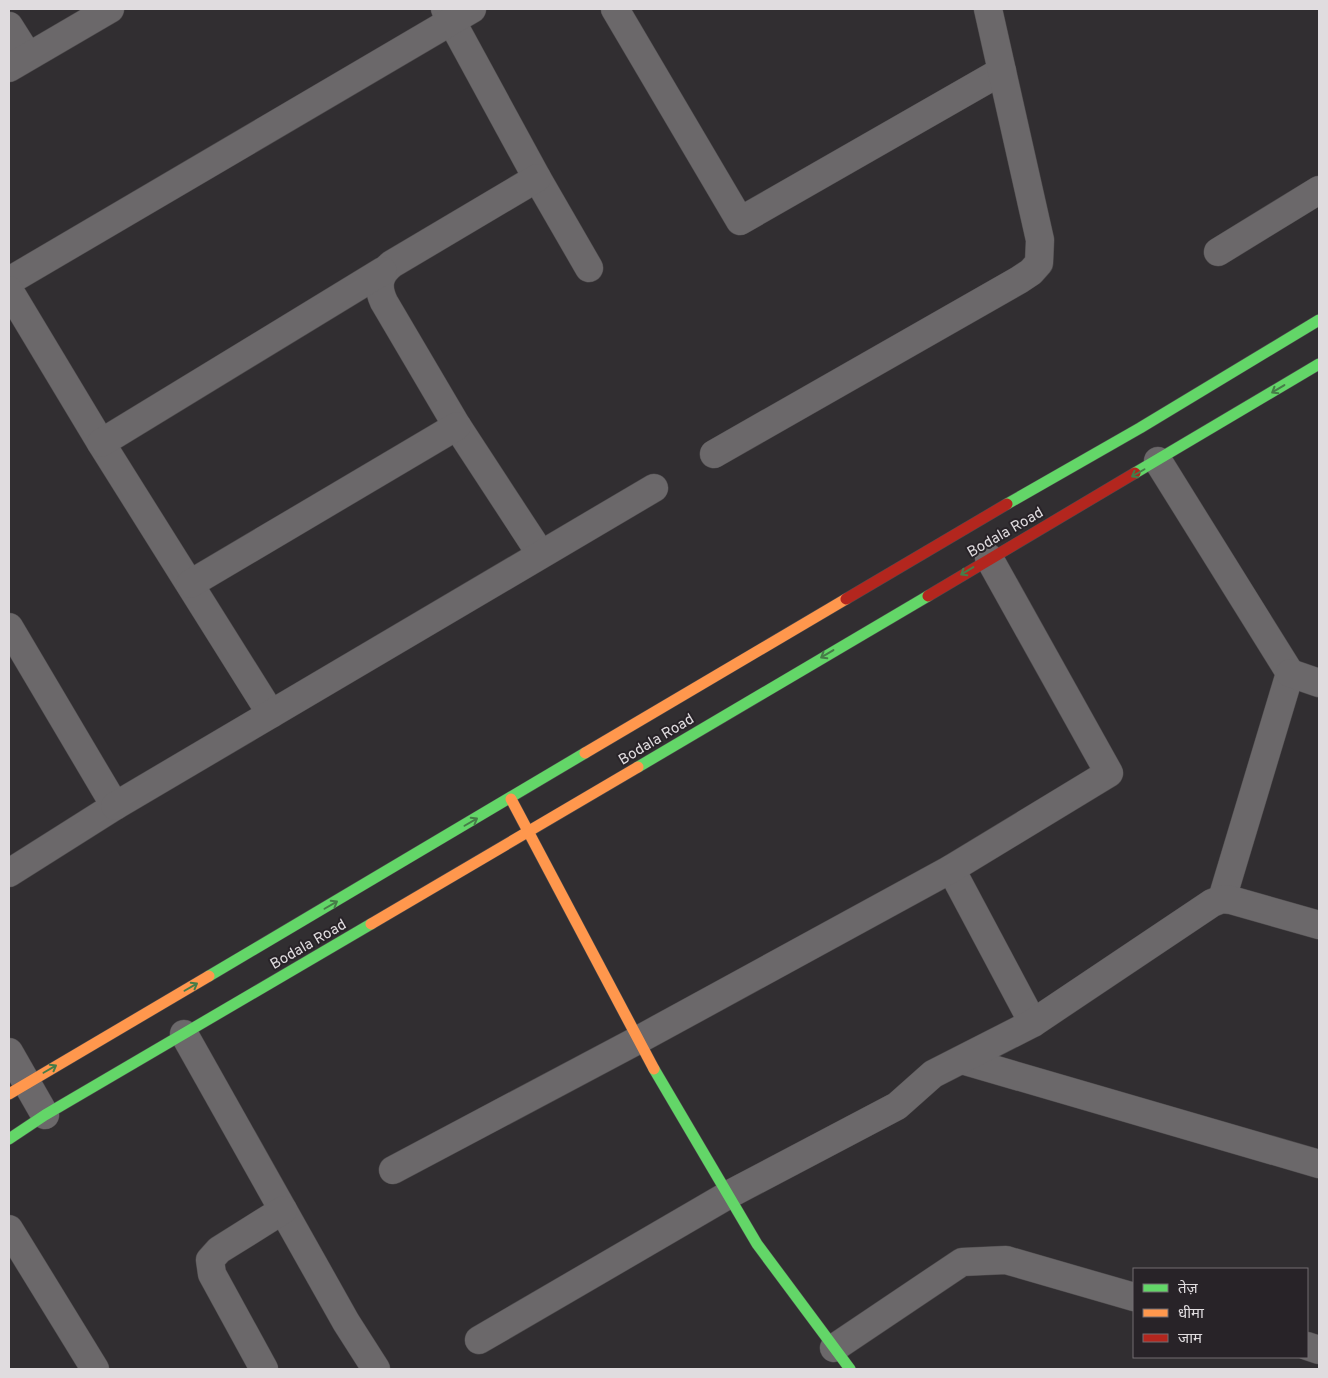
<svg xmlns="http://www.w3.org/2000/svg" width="1328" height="1378" viewBox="0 0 1328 1378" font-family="Overpass,'Noto Sans Devanagari',sans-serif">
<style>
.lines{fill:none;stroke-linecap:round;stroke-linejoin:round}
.street-casing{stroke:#4d4a4c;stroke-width:29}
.fast-casing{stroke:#4d4a4c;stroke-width:12}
.slow-casing{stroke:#4d4a4c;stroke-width:12}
.jam-casing{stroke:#4d4a4c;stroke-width:12}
.street{stroke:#6b686a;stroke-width:28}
.fast{stroke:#63d668;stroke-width:11}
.slow{stroke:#ff974d;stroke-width:11}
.jam{stroke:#b3261e;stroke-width:11}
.oneway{stroke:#467c48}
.labels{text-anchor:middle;stroke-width:4;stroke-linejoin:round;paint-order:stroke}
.street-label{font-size:15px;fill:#e0dcdf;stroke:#282328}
</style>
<rect width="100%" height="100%" fill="#312e31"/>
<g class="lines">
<defs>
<g id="street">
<polyline points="445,9 537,178 589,268"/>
<polyline points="615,9 740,221 1002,71"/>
<polyline points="9,26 28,56"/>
<polyline points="9,68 110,9"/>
<path d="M537,178L392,264C378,275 377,287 384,302L457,426L540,553"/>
<polyline points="1218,252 1319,190"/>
<polyline points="9,281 472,9"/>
<polyline points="9,290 101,443 271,714"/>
<polyline points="101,443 383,271"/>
<polyline points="714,454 1019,280 1031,272 1039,263 1040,240 988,9"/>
<polyline points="1158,461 1290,673 1222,899"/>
<polyline points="190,584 457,426"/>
<polyline points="9,627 115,806 9,873"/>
<polyline points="1290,673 1319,683"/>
<polyline points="115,806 654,488"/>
<polyline points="951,869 1033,1023"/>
<polyline points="184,1034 346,1322 376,1369"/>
<polyline points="9,1052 45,1115"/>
<polyline points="962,1060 1319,1164"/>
<polyline points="393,1170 638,1040 951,869 1109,773 989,558"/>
<polyline points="9,1229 95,1369"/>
<polyline points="479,1340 728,1195 897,1106 933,1074 1033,1023 1212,903 1222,899 1231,900 1319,925"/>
<polyline points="1307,1346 1319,1350"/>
<polyline points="834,1348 962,1262 1006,1260 1134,1297"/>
<polyline points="264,1369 212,1274 210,1260 219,1250 283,1210"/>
</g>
<g id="fast">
<polyline points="1135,473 1319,364"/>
<polyline points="1007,504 1140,428 1319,320"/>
<polyline points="638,767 928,596"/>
<polyline points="209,976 585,753"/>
<polyline points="654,1069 757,1244 850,1369"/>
<polyline points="9,1139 45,1115 371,924"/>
</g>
<g id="slow">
<polyline points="585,753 846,599"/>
<polyline points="511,799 654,1069"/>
<polyline points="371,924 638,767"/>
<polyline points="9,1094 209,976"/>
</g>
<g id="jam">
<polyline points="928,596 1135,473"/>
<polyline points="846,599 1007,504"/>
</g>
</defs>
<use href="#street" class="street-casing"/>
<use href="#fast" class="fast-casing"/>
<use href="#slow" class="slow-casing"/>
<use href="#jam" class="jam-casing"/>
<use href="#street" class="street"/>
<use href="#fast" class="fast"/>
<use href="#slow" class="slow"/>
<use href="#jam" class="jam"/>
</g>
<defs><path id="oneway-shaft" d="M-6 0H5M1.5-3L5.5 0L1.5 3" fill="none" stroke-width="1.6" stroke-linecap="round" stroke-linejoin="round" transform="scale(1.25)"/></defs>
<g class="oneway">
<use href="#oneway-shaft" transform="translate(1278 389) rotate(149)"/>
<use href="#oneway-shaft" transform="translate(1138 473) rotate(150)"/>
<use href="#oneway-shaft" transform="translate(967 571) rotate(149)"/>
<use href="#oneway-shaft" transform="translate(827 654) rotate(149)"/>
<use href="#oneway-shaft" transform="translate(471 822) rotate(-30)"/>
<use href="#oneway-shaft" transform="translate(331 905) rotate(-30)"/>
<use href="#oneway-shaft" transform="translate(191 987) rotate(-30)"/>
<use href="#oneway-shaft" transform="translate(50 1069) rotate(-30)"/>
</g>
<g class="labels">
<g class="street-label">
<text transform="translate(1005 532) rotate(-30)" y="5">Bodala Road</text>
<text transform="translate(656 739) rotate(-31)" y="5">Bodala Road</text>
<text transform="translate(308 944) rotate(-30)" y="5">Bodala Road</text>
</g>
</g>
<rect width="1328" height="1378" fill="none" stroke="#e0dcdf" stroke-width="20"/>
<rect x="1133" y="1268" width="175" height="90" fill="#282328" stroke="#726d71"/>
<rect x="1143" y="1284" width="25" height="8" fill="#63d668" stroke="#726d71"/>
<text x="1178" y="1293" font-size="15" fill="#e0dcdf">तेज़</text>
<rect x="1143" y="1309" width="25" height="8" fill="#ff974d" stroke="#726d71"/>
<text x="1178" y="1318" font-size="15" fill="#e0dcdf">धीमा</text>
<rect x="1143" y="1334" width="25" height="8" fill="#b3261e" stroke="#726d71"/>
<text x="1178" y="1343" font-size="15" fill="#e0dcdf">जाम</text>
</svg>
